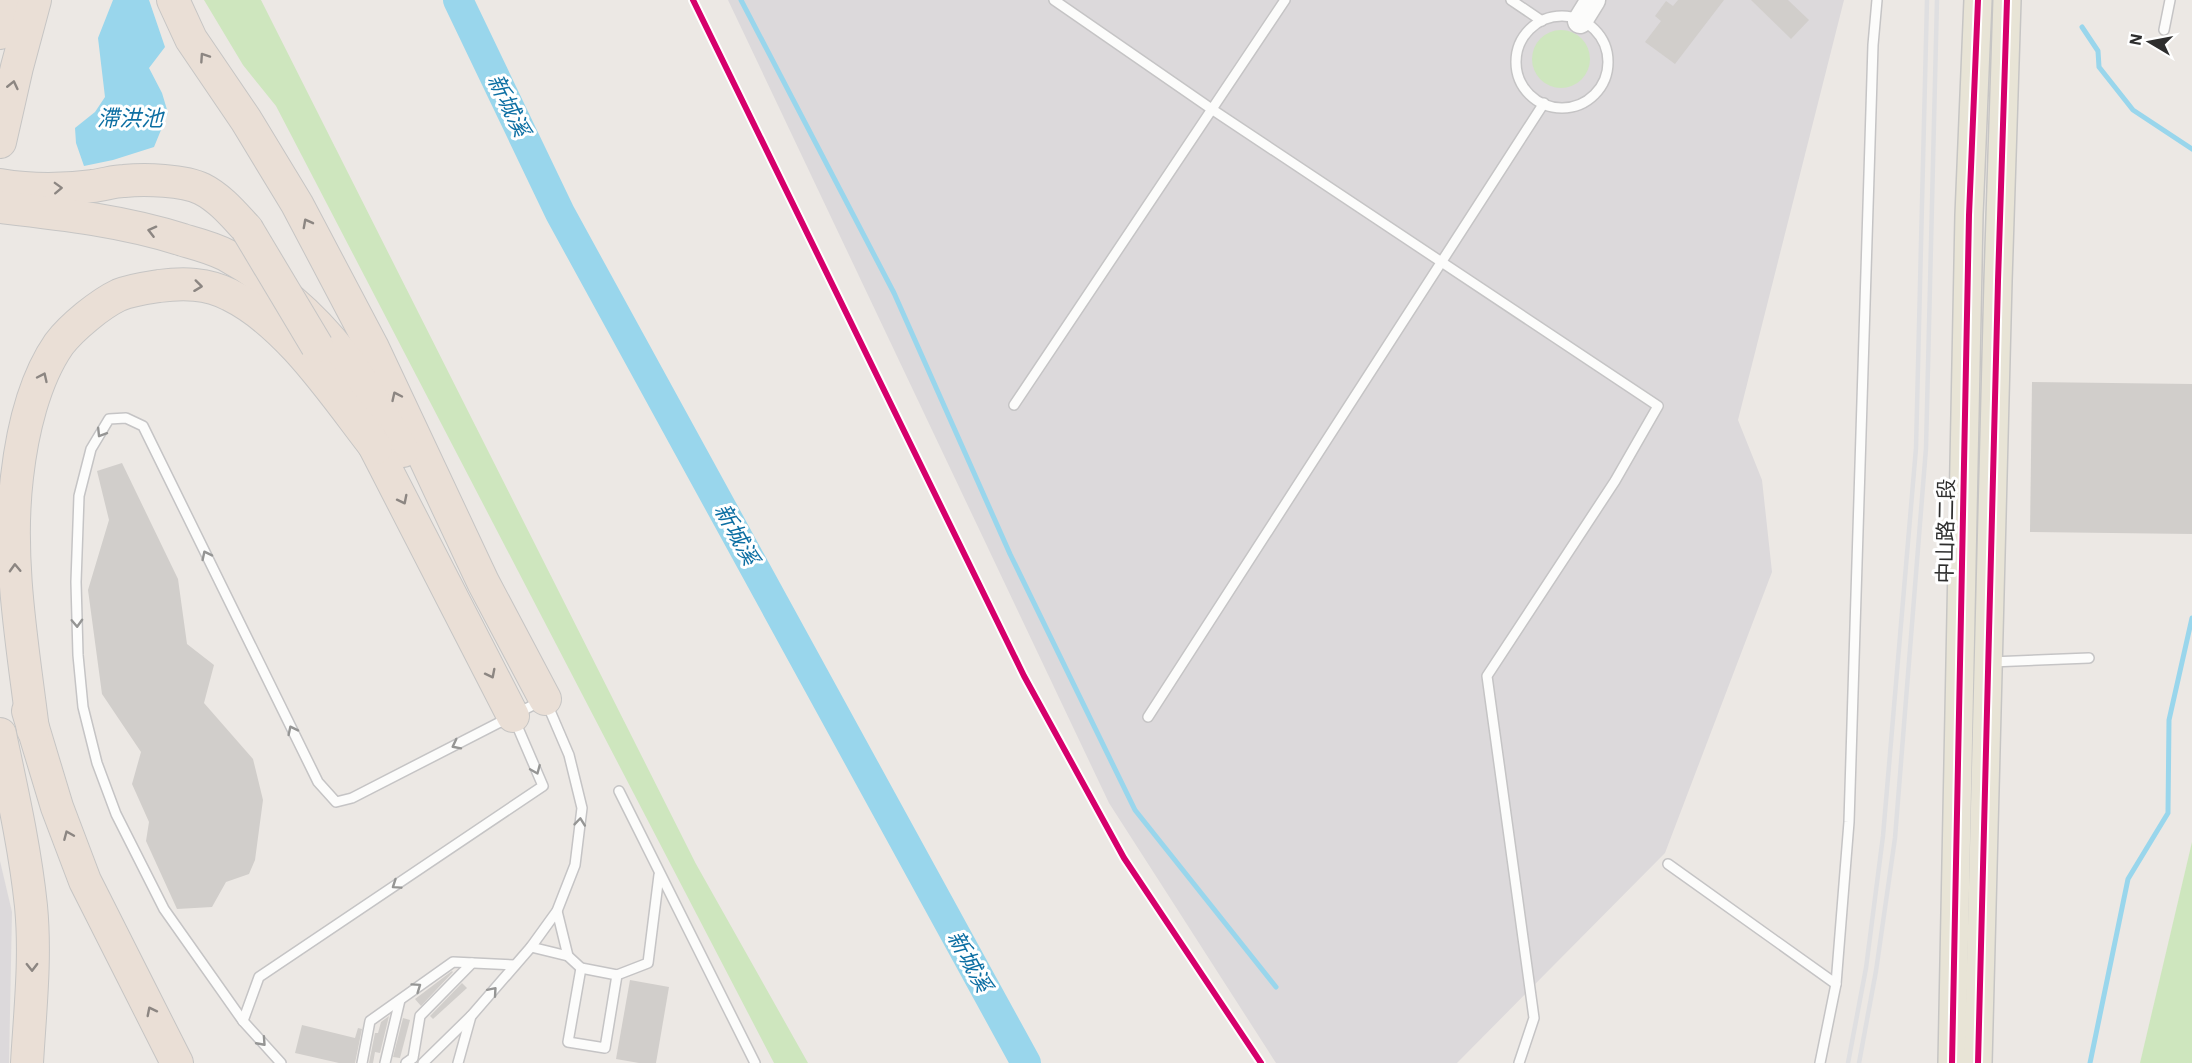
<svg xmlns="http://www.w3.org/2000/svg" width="2192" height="1063" viewBox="0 0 2192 1063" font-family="'IBM Plex Sans','Noto Sans TC',sans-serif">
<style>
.industrial{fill:#dcd9db}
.green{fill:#cee6be}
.water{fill:#99d6ec}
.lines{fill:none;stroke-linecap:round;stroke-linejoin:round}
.stream{stroke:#99d6ec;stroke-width:5}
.river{stroke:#99d6ec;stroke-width:30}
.building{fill:#d1cecb}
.lane-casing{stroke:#c5c4c5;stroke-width:12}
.secondary-casing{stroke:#c5c4c5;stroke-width:27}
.primary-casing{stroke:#c6c5c4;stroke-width:30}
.highway-casing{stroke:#c6c5c4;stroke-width:34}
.lane{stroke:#fcfcfb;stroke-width:9}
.secondary{stroke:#fcfcfb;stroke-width:24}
.primary{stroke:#e8e4d6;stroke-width:27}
.highway{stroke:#eadfd6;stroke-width:32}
.rail{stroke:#dfdfe1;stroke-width:4.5}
.highway-bridge-casing{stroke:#c6c5c4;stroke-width:34;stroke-linecap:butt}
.highway-bridge{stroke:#eadfd6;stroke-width:32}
.cycleway-casing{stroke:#fff;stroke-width:10}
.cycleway{stroke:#d6006c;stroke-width:6}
.oneway{stroke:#8c8682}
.oneway2{stroke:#959594}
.labels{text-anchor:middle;stroke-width:6;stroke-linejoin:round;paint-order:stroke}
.street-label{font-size:21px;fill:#2e2e2e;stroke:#fff}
.water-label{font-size:22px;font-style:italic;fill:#0d6fa3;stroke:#fff}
</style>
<rect width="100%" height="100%" fill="#ece8e4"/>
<g class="industrial">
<polygon points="728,0 1844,0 1738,420 1762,480 1772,572 1665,853 1457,1063 1276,1063 1109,803"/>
<polygon points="0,861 12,912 9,1063 0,1063"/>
</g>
<g class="green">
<polygon points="204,0 261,0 696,864 808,1063 774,1063 276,106 243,65"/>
<circle cx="1561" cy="59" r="29"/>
<polygon points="2192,842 2192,1063 2140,1063"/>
</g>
<polygon class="water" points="113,0 149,0 165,47 149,68 162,93 168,113 154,147 113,160 84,166 76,143 75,128 95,112 105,97 98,38"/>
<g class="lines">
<g class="stream">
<polyline points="741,0 894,293 1010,554 1135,810 1276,987"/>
<polyline points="2082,27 2098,51 2099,67 2133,110 2192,149"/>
<polyline points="2090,1063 2128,879 2168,813 2169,720 2192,618"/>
</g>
<polyline class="river" points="458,0 560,213 1026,1063"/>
</g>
<g class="building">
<polygon points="1678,0 1724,0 1675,64 1645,42 1661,21 1655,16 1666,1 1673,6"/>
<polygon points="1751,0 1788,0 1809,20 1791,39"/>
<polygon points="2032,382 2192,384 2192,534 2030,532"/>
<polygon points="122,463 178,579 187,644 214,665 204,703 253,759 263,800 255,860 249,874 226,882 212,907 177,909 146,841 149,822 132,784 141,752 102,694 88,590 109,520 97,471"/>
<polygon points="452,971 453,972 421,1006 415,999"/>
<polygon points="630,980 669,987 656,1063 639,1063 616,1059"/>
<polygon points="462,983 467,988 433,1019 430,1016"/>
<polygon points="389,1016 380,1053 375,1052 373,1063 369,1063 375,1033 378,1033 381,1022"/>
<polygon points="403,1018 410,1020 400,1058 393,1057"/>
<polygon points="302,1025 355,1038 358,1028 362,1029 355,1063 339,1063 295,1053"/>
</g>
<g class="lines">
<defs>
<g id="lane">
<polyline points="1054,0 1213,110 1658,406 1615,481 1487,676 1534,1018 1519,1063"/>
<polyline points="1511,0 1542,21"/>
<circle cx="1562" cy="62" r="46"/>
<polyline points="2164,30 2170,0"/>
<polyline points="1014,405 1285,0"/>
<polyline points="1991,662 2089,658"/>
<polyline points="1148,717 1544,103"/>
<polyline points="619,791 755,1063"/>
<polyline points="1668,864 1836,984"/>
<polyline points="557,911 568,956"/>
<polyline points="531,947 568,956 581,968 617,975 648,963 659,875"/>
<polyline points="581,968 568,1042 605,1048 617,975"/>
<polyline points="243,1021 259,977 543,786 515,721"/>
<polyline points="281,1063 243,1021 164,909 116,814 97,763 83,707 78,655 76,582 79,496 91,449 109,419 126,418 143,426 318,782 336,802 352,798 545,699 569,755 582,808 575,865 557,911 531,947 472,1015 423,1063"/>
<polyline points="362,1063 370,1021 453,962 515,965"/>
<polyline points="385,1063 400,1000"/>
<polyline points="406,1063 413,1058 420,1016 472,963"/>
<polyline points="458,1063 471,1016"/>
<polyline points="1820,1063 1836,984 1849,822 1873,45 1877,0"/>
</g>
<polyline id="secondary" points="1580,21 1593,0"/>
<g id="primary">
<polyline points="1952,1063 1969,215 1978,0"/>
<polyline points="1978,1063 1998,281 2007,0"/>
</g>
<g id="highway">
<polyline points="173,0 191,39 246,120 297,204 373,348 483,582 545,699"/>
<polyline points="0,33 10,0"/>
<polyline points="0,142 17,67 35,0"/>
<path d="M0,185C30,190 62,190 92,186C103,185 114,181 124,181C145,179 184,180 202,189C220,198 234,215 247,229"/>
<path d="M0,207C61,214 124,221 183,240C197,244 213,248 226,255C270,279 312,315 343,355C366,384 383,419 403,451"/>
<polyline points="366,430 513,716"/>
<polyline points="28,711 57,807 85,881 177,1063"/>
<path d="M33,730C23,647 7,561 17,477C22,433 34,380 59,344C72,327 100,304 119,295C131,290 146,288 159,286C183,283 207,283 230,295C289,324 336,397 376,448"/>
<path d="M0,734C12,791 25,848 31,906C36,958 30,1011 27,1063"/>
</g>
</defs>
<use href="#lane" class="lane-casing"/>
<use href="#secondary" class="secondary-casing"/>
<use href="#primary" class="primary-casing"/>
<use href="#highway" class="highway-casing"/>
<use href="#lane" class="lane"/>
<use href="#secondary" class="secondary"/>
<use href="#primary" class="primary"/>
<use href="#highway" class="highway"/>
<g class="rail">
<polyline points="1848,1063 1866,968 1883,836 1916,448 1927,0"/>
<polyline points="1859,1063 1876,971 1895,838 1926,448 1937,0"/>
</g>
<defs>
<polyline id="highway-bridge" points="247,229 317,346"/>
</defs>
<use href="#highway-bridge" class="highway-bridge-casing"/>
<use href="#highway-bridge" class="highway-bridge"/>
<defs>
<g id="cycleway">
<polyline points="693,0 1024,676 1124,858 1261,1063"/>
<polyline points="1952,1063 1969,215 1978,0"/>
<polyline points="1978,1063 1998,281 2007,0"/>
</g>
</defs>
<use href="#cycleway" class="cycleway-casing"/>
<use href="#cycleway" class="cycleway"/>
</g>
<defs><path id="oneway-chevron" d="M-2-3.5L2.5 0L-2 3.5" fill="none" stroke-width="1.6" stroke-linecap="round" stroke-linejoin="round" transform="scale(1.5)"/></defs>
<g class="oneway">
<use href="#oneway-chevron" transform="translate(204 57) rotate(-124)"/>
<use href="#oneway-chevron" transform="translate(13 85) rotate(-77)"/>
<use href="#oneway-chevron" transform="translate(58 188) rotate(-2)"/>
<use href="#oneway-chevron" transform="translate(307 223) rotate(-118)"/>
<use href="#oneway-chevron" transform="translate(152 231) rotate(-166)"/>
<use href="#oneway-chevron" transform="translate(198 286) rotate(7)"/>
<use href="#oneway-chevron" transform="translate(43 377) rotate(-65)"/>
<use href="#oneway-chevron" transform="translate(396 396) rotate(-115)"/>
<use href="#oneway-chevron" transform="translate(403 500) rotate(63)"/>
<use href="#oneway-chevron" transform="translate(15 568) rotate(-92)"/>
<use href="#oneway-chevron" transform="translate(491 674) rotate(63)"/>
<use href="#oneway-chevron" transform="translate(68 835) rotate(-113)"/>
<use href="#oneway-chevron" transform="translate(32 967) rotate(89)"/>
<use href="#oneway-chevron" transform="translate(151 1011) rotate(-117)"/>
</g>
<g class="oneway2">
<use href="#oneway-chevron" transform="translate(101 433) rotate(122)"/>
<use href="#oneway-chevron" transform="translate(206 555) rotate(-116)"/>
<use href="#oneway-chevron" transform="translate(77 623) rotate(88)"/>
<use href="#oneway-chevron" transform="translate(292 730) rotate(-116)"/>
<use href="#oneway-chevron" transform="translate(456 745) rotate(153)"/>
<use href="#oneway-chevron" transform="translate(536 770) rotate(67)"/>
<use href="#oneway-chevron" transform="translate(580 822) rotate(-84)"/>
<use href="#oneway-chevron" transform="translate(396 885) rotate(146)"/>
<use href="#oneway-chevron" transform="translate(417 987) rotate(-35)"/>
<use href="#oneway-chevron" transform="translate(493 991) rotate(-49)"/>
<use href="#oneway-chevron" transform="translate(262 1042) rotate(48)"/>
</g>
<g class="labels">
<g class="street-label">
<text transform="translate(1946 531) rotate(-89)" y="7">中山路二段</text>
</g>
<g class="water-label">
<text transform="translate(509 105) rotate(64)" y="8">新城溪</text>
<text x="130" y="126">滯洪池</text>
<text transform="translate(737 534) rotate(61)" y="8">新城溪</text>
<text transform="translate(970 961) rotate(61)" y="8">新城溪</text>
</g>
</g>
<g transform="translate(2150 42) rotate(280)" stroke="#ffffff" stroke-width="4.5" paint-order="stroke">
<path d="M0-4.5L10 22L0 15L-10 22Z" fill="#2e2e2e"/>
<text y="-9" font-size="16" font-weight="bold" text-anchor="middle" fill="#2e2e2e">N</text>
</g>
</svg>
